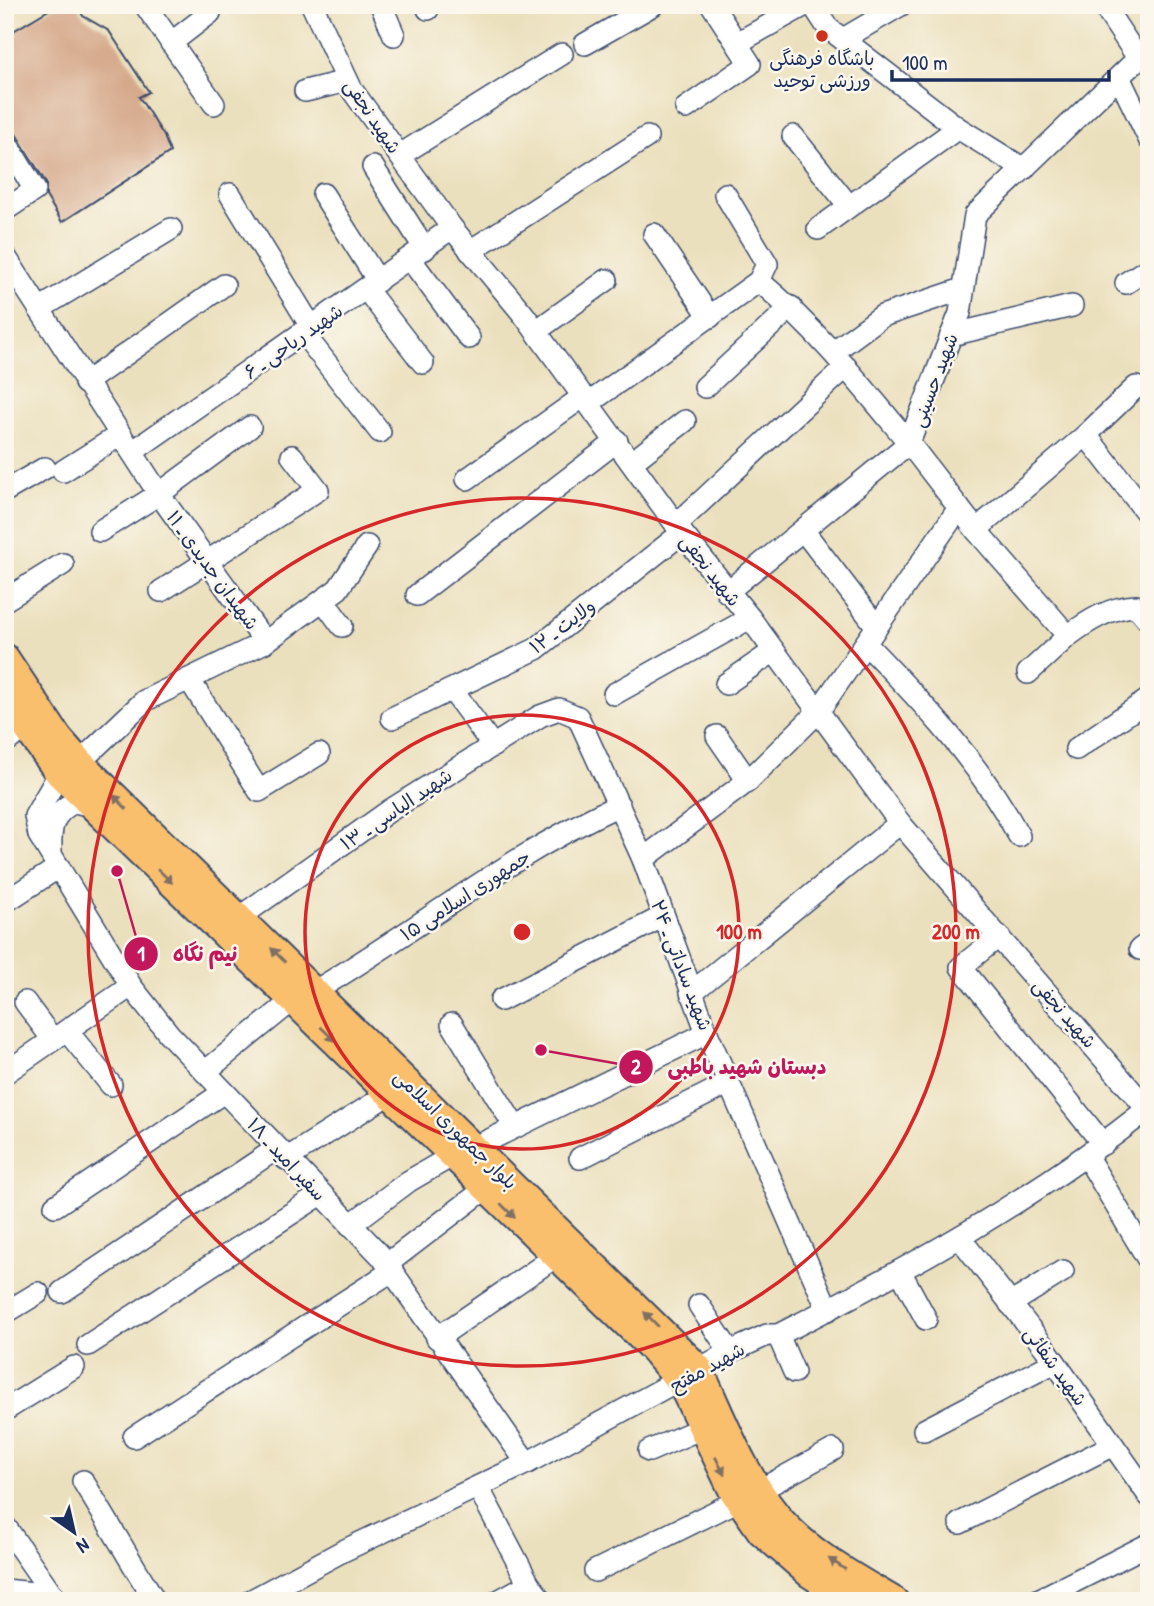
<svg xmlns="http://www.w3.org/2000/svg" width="1154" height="1606" viewBox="0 0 1154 1606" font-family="'Patrick Hand','Playpen Sans Arabic',sans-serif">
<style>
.building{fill:#d6a98b}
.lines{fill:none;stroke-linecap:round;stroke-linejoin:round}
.minor-casing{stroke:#3a4a6c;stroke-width:24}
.major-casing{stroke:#3a4a6c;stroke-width:30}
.minor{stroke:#fff;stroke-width:21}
.major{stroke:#f9bf6d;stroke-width:26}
.oneway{fill:#7f7065}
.ring{fill:none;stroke:#d62828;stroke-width:3.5}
.poi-dot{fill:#c8321e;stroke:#fbf7ec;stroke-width:2.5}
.labels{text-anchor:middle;stroke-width:5;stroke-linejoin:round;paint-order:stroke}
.poi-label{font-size:19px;fill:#1b2f5e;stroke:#fbf7ec}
.street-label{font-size:19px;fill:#1b2f5e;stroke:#fbf7ec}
.centre{fill:#d62828;stroke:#fbf7ec;stroke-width:3.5}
.ring-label{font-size:21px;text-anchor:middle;font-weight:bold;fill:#d62828;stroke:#fbf7ec;stroke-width:5;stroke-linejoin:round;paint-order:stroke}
.leader{fill:none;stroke:#c2185b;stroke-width:2.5}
.callout-dot{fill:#c2185b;stroke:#fbf7ec;stroke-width:2.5}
.mark-label{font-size:21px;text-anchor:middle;font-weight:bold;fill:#fff}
.callout-label{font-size:21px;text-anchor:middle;font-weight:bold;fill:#c2185b;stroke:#fbf7ec;stroke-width:5;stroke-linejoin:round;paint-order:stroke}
</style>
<rect width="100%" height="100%" fill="#fbf7ec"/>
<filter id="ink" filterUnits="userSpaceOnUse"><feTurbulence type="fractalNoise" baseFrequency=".0143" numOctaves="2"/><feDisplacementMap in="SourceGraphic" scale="14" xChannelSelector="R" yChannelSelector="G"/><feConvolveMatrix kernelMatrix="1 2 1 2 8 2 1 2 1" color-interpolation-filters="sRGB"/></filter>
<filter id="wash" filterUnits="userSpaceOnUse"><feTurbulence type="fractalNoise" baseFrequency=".00686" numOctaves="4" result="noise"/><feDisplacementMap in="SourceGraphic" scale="28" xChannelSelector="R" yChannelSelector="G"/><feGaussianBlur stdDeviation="1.57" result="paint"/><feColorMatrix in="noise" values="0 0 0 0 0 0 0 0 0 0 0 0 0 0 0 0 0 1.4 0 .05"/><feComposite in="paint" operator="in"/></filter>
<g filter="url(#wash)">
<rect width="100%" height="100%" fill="#ebe0bd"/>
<g id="blocks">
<polygon class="building" points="57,5 77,5 83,16 109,31 149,92 139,97 164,136 170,152 62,222 46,196 46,183 16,134 5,123 5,36"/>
</g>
</g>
<g filter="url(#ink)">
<use href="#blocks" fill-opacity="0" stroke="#3a4a6c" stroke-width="2"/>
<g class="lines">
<defs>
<g id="minor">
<polyline points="145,5 214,104"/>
<polyline points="312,5 352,90 452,228 524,315 682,533 750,618 900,823 1149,1111"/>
<polyline points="381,5 394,35"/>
<polyline points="427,5 428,9"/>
<polyline points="813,5 828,28 958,128 1024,169"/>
<polyline points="1103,5 1138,58"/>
<polyline points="843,39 901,5"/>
<polyline points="171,43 210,13"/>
<polyline points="737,43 805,5"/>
<polyline points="585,44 653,5"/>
<path d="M1149,48L975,215L960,313L909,443L976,530L1068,636C1088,621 1110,607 1136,606L1149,621"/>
<polyline points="1120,79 1149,139"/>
<polyline points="305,91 347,81"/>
<polyline points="686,108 750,64 712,5"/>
<polyline points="793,136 849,206"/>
<polyline points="5,141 35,190 5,210"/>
<polyline points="400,155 562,54"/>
<polyline points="373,167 425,249"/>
<polyline points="230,194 312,328"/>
<polyline points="323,194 378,281"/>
<polyline points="818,229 958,128"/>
<polyline points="654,234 710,317"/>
<polyline points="470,251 647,137"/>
<polyline points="5,256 159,494 265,642"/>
<polyline points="411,260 469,338"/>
<polyline points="1126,283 1149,268"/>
<polyline points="366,289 423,363"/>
<polyline points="39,309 171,229"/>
<polyline points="536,331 607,280"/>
<polyline points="304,334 380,432"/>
<polyline points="951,335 1072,306"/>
<polyline points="833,352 882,316 963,289"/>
<polyline points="85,383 224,285"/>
<polyline points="705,387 791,307"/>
<polyline points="589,403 759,281 767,264 725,194"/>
<polyline points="1086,435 1149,516"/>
<polyline points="132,452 452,228"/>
<polyline points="632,462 685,421"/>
<polyline points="63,471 120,435"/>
<polyline points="467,479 584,396"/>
<polyline points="5,491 45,468"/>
<polyline points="676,525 846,367"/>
<polyline points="803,530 877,627"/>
<polyline points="976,530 1086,435 1136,387"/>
<polyline points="100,531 159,494 250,427"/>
<polyline points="161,591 318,490 292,456"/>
<path d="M727,592L909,443C862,386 816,328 759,281"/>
<polyline points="417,595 617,441"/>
<polyline points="5,600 63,564"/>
<polyline points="323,600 342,626"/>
<path d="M866,644C924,704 979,762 1019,836"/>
<polyline points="1028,673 1068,636"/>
<polyline points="189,679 259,791 319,754"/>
<polyline points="726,684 774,651"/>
<polyline points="452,690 493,746"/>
<polyline points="614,694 750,618"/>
<polyline points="392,718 536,649 682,533"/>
<polyline points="717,736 748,781"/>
<polyline points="5,742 25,729"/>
<polyline points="1076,749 1149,699"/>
<polyline points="80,762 144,701 265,642 338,589 367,546"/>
<polyline points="59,774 35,816 39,835 131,986 169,1034 382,1257 527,1463"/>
<path d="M51,851C50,827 52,813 75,802L92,806"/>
<polyline points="643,859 748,781 818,712 959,508"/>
<polyline points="5,902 59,867"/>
<polyline points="240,917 389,811 540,716 559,709 578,717 643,859 707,1033 828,1310"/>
<polyline points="999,936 961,967 1103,1144"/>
<polyline points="1140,949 1149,943"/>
<path d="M315,991C417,930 510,855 619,805"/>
<polyline points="691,993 900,823"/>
<polyline points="501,1000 662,917"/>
<polyline points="25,1002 53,1040"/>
<polyline points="452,1024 515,1127"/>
<polyline points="67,1031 111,1085"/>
<polyline points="205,1072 293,1000"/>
<polyline points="5,1073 131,986"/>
<polyline points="475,1147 707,1033"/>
<polyline points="1087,1157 1149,1261"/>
<polyline points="580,1158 729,1083"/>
<polyline points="286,1159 400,1087"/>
<polyline points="55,1206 224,1092"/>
<polyline points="350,1225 409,1181 452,1156"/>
<polyline points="960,1238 1045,1348 1149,1496"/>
<polyline points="387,1264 485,1189"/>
<polyline points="900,1271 926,1319"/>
<polyline points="62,1292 276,1149"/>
<polyline points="1010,1304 1063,1271"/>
<polyline points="699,1305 730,1352"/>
<polyline points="5,1313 38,1293"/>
<polyline points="778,1335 794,1372"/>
<polyline points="437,1338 555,1257"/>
<polyline points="88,1345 320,1195"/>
<polyline points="5,1410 74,1367"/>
<polyline points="924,1430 1055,1362"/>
<polyline points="134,1437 392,1271"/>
<polyline points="649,1451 702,1428"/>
<polyline points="83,1481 155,1601"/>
<polyline points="478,1487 529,1584 542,1601"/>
<polyline points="760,1490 833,1450"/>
<polyline points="960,1523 1113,1445"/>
<polyline points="5,1526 57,1601"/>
<polyline points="595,1571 739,1500"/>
<polyline points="5,1590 53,1595"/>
<path d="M250,1601L341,1552L527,1463L730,1352L767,1335H778C908,1269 1035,1199 1149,1108"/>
<polyline points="498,1601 529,1584"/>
<polyline points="816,1601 827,1585"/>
<polyline points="1036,1601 1149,1544"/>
</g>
<g id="major">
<path d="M5,657L59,738L80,762L699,1368C723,1418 742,1472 777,1515C807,1552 855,1577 895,1601"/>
<polyline points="5,698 59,774 652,1349 680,1382 732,1490 761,1532 809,1574 851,1601"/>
</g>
</defs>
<use href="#minor" class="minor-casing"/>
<use href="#major" class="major-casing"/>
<use href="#minor" class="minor"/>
<use href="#major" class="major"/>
</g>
<defs><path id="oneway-solid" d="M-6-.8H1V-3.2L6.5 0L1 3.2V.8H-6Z" transform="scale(1.75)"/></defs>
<g class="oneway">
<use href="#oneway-solid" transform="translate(120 802) rotate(-135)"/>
<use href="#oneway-solid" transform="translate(165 876) rotate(44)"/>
<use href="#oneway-solid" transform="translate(278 955) rotate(-135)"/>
<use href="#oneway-solid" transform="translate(328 1034) rotate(44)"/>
<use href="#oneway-solid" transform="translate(508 1211) rotate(45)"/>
<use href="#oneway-solid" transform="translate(651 1319) rotate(-135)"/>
<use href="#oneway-solid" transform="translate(720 1466) rotate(63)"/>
<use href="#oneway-solid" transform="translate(837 1564) rotate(-147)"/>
</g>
</g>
<g class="ring">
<circle cx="522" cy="932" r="217"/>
<circle cx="522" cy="932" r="434"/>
</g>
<circle class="poi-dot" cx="822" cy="36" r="7"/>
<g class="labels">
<g class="poi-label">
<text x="822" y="65">باشگاه فرهنگی<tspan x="822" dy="22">ورزشی توحید</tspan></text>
</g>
<g class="street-label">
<text transform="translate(373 116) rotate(56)" y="7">شهید نجفی</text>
<text transform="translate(293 341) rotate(-35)" y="7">شهید ریاحی ـ ۶</text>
<text transform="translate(934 380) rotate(-69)" y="7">شهید حسینی</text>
<text transform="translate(213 570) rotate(54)" y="7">شهیدان جدیدی ـ ۱۱</text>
<text transform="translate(711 570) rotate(52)" y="7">شهید نجفی</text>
<text transform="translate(562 626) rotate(-37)" y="7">ولایت ـ ۱۲</text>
<text transform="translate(396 809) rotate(-34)" y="7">شهید الیاسی ـ ۱۳</text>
<text transform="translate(465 895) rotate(-33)" y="7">جمهوری اسلامی ۱۵</text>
<text transform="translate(682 965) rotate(69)" y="7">شهید ساداتی ـ ۲۴</text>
<text transform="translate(1065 1013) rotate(49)" y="7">شهید نجفی</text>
<text transform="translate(456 1129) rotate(44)" y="7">بلوار جمهوری اسلامی</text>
<text transform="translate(287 1159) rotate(47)" y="7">سفیر امید ـ ۱۸</text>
<text transform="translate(1056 1366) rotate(54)" y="7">شهید شفائی</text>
<text transform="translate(707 1367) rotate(-29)" y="7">شهید مفتح</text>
</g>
</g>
<circle cx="522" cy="932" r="10" class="centre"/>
<g class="ring-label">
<text x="739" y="939">100 m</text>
<text x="956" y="939">200 m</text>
</g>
<path class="leader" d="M117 871L141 954M541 1050L636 1067"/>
<g class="callout-dot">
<circle cx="117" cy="871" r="7"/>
<circle cx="541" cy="1050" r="7"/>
<circle cx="141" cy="954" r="18"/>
<circle cx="636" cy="1067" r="18"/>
</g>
<g class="mark-label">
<text x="141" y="961">1</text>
<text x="636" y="1074">2</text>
</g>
<g class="callout-label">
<text x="205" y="961">نیم نگاه</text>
<text x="747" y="1074">دبستان شهید باطبی</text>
</g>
<rect width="1154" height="1606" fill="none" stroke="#fbf7ec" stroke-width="28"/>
<g transform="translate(74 1532) rotate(146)" stroke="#fbf7ec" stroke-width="5" paint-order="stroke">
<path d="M0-5L12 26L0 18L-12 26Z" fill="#1b2f5e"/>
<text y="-10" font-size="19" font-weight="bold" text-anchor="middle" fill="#1b2f5e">N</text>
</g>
<path d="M892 70v10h217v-10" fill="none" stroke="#1b2f5e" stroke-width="3.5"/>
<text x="902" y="70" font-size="21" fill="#1b2f5e" stroke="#fbf7ec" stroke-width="5" paint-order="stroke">100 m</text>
</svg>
